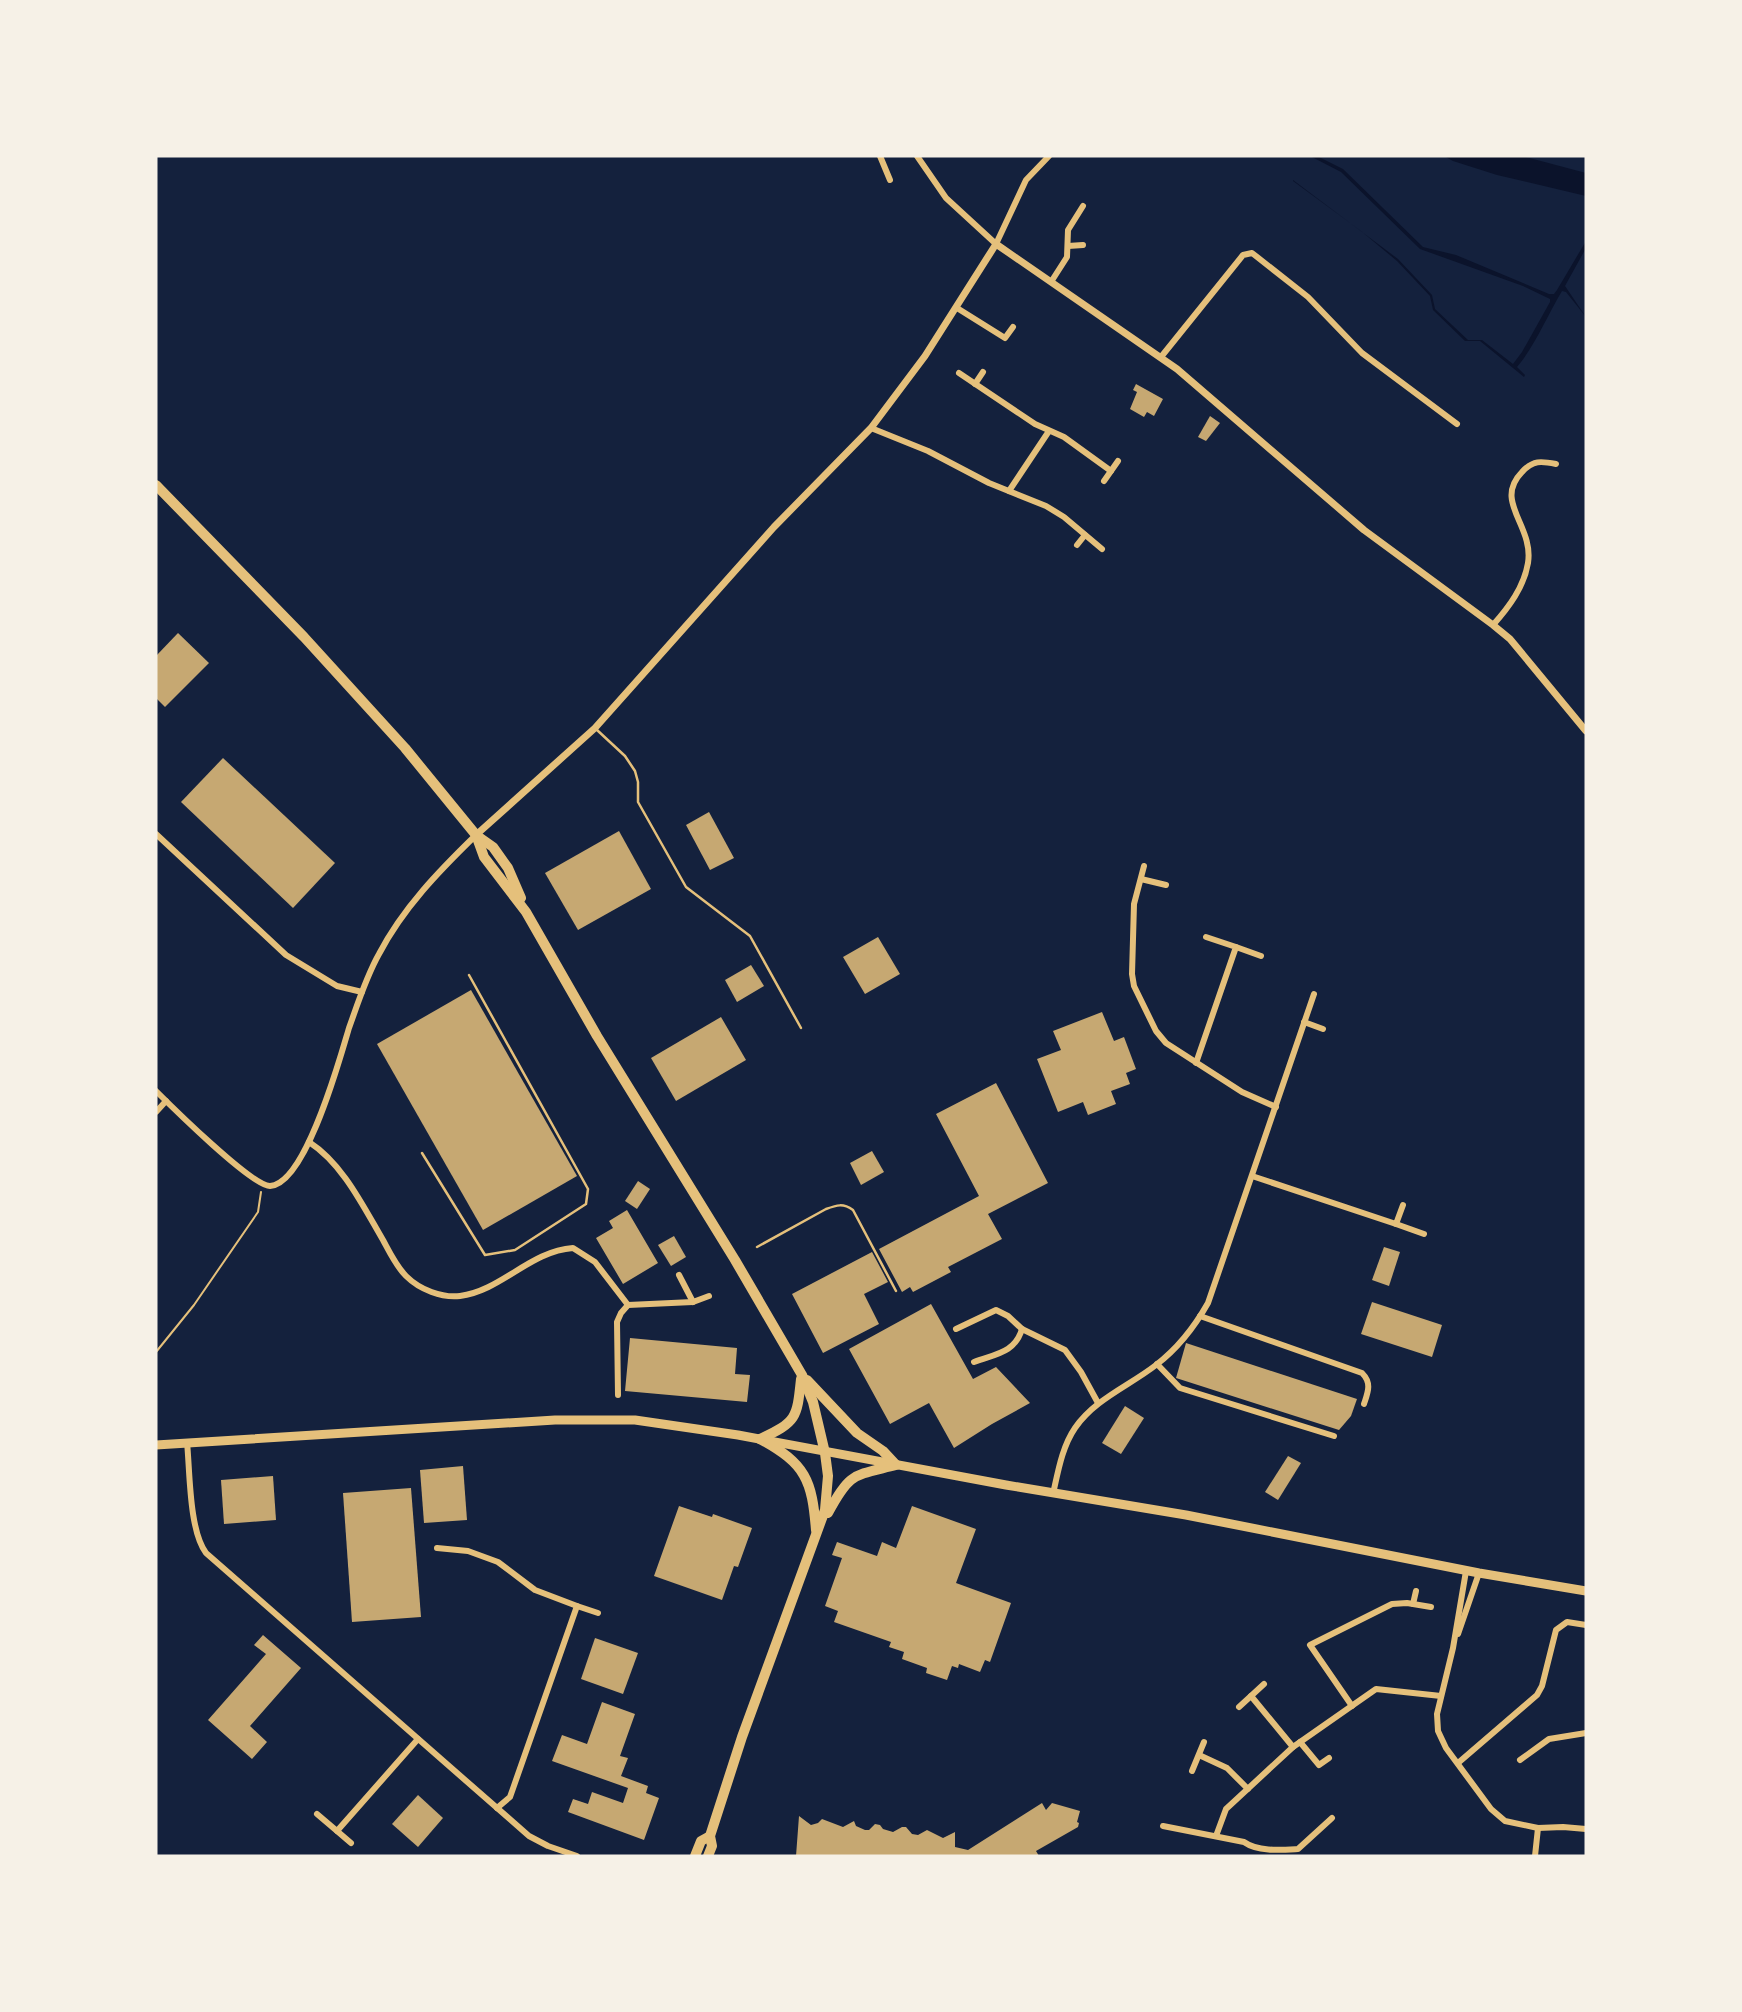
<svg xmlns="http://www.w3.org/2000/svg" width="1742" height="2012" viewBox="0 0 1742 2012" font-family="'Titillium Web',sans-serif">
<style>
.water{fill:#0b132b}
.building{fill:#c6a872}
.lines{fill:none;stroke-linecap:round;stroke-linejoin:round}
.path{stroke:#e5c07b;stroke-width:2}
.service{stroke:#e5c07b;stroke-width:2.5}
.minor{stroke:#e5c07b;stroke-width:6}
.tertiary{stroke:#e5c07b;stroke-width:7}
.primary{stroke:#e5c07b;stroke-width:9}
.trunk{stroke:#e5c07b;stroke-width:10}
</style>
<rect width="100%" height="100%" fill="#14213d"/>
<g class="water">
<path d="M1310,156H1317L1343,169L1423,247L1456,255L1549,294H1554L1557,290L1586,241V248L1565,286L1586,317L1566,292L1562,291C1547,316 1535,346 1517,367L1525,375L1524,377L1480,341H1465L1433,310L1430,296L1397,261L1361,231L1293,181V180L1398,259L1432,295L1435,309L1468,340H1482L1513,364L1522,352L1550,302V299L1523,286L1420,249L1341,172Z"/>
<polygon points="1444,156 1522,156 1586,173 1586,196 1497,175 1453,161"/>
</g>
<g class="building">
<polygon points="1136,384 1163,399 1154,416 1147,412 1144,417 1130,409 1137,392 1133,390"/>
<polygon points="1210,416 1220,423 1206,441 1198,437"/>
<polygon points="178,633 209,663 165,707 156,698 156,656"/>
<polygon points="223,758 335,863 293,908 181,802"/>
<polygon points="709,812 734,858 710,870 686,825"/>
<polygon points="619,831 651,889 578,930 545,873"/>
<polygon points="878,937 900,974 865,994 843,957"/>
<polygon points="751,965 764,986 737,1002 725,980"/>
<polygon points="471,990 577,1176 483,1230 377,1044"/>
<polygon points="1102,1012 1114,1041 1124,1037 1136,1069 1126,1073 1130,1084 1111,1091 1116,1104 1088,1115 1083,1102 1058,1112 1037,1059 1061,1050 1053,1031"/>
<polygon points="721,1017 746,1060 676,1101 651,1058"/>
<polygon points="996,1083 1048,1183 988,1214 1002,1239 948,1267 951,1272 913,1292 910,1287 902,1292 879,1249 979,1196 936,1114"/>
<polygon points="872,1151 884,1172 861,1185 850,1163"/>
<polygon points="638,1181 650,1189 637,1209 625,1201"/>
<polygon points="627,1210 658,1263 623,1284 596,1238 613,1228 609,1221"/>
<polygon points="674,1236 686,1257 671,1266 658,1245"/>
<polygon points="1384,1247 1400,1252 1389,1286 1372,1280"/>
<polygon points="872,1252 888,1282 864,1294 879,1324 823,1353 792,1294"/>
<polygon points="1372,1302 1442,1325 1432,1357 1361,1334"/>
<polygon points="931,1304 973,1379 996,1367 1030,1403 992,1424 954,1448 929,1403 890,1424 849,1349"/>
<polygon points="630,1338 737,1348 735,1374 750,1375 747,1402 625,1391"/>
<polygon points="1186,1343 1357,1399 1351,1416 1339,1430 1176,1378"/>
<polygon points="1125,1406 1144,1418 1121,1454 1102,1443"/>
<polygon points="1288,1456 1301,1463 1278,1500 1265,1492"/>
<polygon points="463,1466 467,1520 424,1523 420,1470"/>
<polygon points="273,1476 276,1520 224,1524 221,1480"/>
<polygon points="411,1488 421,1617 352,1622 343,1493"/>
<polygon points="679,1506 712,1517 713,1514 752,1528 738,1567 734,1566 722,1600 654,1576"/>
<polygon points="912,1506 976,1529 956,1583 1011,1603 990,1662 985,1660 980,1672 959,1664 958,1668 952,1666 947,1680 926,1673 927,1668 902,1659 904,1652 889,1647 891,1642 834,1622 838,1611 825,1606 842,1558 832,1555 837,1542 877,1556 882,1542 896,1548"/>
<polygon points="263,1635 301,1668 250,1726 267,1742 252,1759 208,1720 266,1654 254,1645"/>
<polygon points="595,1638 638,1653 623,1694 581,1679"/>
<polygon points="602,1702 635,1714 620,1756 628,1758 621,1776 648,1786 646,1793 659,1798 644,1840 568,1812 573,1799 588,1804 592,1792 623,1803 628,1788 552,1761 562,1735 587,1744"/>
<polygon points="418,1795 443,1818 418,1847 392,1824"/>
<polygon points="1042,1803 1046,1810 1052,1803 1080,1811 1077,1822 1079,1823 1078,1827 1036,1851 1039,1856 796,1856 799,1816 811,1825 818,1823 822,1819 843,1827 854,1821 856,1826 865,1830 869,1830 875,1824 880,1825 883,1829 893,1832 902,1827 906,1827 912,1834 918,1835 927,1830 943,1838 955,1832 955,1847 968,1850"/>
</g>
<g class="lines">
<polyline class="path" points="156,1352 194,1305 258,1212 261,1192"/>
<g class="service">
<polyline points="597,730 625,756 635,771 638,782 638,802 686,887 750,936 801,1028"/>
<polyline points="422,1153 485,1255 515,1250 586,1204 588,1189 469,975"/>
<path d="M757,1247L826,1209C837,1205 843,1203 853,1210L896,1291"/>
</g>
<g class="minor">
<polyline points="880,156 890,180"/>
<polyline points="917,156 946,198 996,244 1026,180 1049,156"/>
<polyline points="1068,246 1083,245"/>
<polyline points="1051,282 1067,257 1068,230 1083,206"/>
<polyline points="957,308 1005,338 1013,327"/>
<polyline points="1161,357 1243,255 1252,253 1308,297 1362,353 1457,424"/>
<polyline points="959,373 1035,424 1064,437 1111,471 1104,481"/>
<polyline points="975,384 983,372"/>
<polyline points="871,428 928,451 989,483 1046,506 1064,517 1102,549"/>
<polyline points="1111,471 1118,461"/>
<polyline points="1009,491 1049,431"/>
<polyline points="1077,545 1085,535"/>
<path d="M1493,625C1509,607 1524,587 1528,563C1534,525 1493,502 1522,472C1533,460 1541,461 1556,464"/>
<polyline points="156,834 286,955 337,986 362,992"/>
<polyline points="1144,866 1134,904 1132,974 1134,986 1156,1031 1166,1043 1242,1092 1276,1107"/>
<polyline points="1141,879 1166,885"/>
<polyline points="1236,947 1261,956"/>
<polyline points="1304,1022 1323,1029"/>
<polyline points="1196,1063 1236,947 1206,937"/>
<path d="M156,1091C172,1107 252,1186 270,1186C306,1184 340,1058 349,1028C358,1003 366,977 379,954C403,908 439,871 476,835"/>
<polyline points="156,1112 166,1101"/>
<path d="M309,1142C343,1164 363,1206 383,1240C390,1253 396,1266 406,1276C420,1290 442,1298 460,1296C501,1291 530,1251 573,1248L595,1262L628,1305"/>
<polyline points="1252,1176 1396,1224 1403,1205"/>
<polyline points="1396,1224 1424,1234"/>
<polyline points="679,1275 693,1302"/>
<path d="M1200,1316L1362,1373C1372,1383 1368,1392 1364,1404"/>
<polyline points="956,1329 996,1310 1008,1316 1022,1329 1065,1350 1081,1372 1098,1403"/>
<path d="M974,1362C995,1354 1015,1353 1022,1329"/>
<polyline points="1157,1364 1180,1388 1334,1436"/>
<polyline points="618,1395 617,1322 621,1313 628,1305 693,1302 709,1296"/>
<path d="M187,1442C190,1472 189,1530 206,1553L529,1836L548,1846L577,1856"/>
<path d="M1053,1494C1058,1472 1062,1447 1075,1428C1095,1399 1129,1386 1156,1365C1177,1349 1195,1326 1208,1303L1314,994"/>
<polyline points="437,1548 468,1551 498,1562 535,1590 577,1606"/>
<polyline points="1466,1571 1453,1648 1437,1714 1438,1731 1446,1748 1491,1809 1505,1821 1538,1828 1563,1827 1586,1829"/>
<polyline points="1413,1604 1416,1591"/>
<polyline points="1458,1634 1479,1573"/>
<polyline points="1251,1696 1264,1684"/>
<polyline points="1352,1706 1310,1645 1392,1604 1407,1603 1431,1607"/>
<polyline points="1239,1707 1251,1696 1293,1747"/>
<polyline points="1300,1742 1319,1765 1329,1758"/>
<polyline points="1199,1755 1227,1768 1248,1789"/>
<polyline points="1520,1760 1549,1739 1586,1733"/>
<polyline points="1458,1763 1537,1695 1542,1686 1556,1630 1567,1622 1586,1625"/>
<polyline points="1192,1771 1204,1742"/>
<polyline points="497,1808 510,1797 577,1606 598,1613"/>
<polyline points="317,1814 337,1831"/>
<path d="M1163,1826L1244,1842C1258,1852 1281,1850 1298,1849L1332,1818"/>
<polyline points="1216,1836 1226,1809 1293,1747 1376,1689 1441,1696"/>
<polyline points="351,1843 337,1831 418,1739"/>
<polyline points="1535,1856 1538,1828"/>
</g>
<polyline class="tertiary" points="476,835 595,728 774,527 871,428 925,356 996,244 1177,369 1364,530 1493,625 1510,639 1586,731"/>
<polyline class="primary" points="156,1445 555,1420 635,1420 738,1435 1006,1485 1186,1515 1479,1573 1586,1591"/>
<g class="trunk">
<polyline points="156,485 304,637 405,748 476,835 493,847 508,868 521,898"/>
<polyline points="476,835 484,857 526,912 597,1036 735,1260 802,1375 813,1402 825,1453 828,1476 825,1510 742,1737 710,1836 712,1846 708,1856"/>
<path d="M807,1380L857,1433L883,1451L896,1465C853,1476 850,1472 828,1513"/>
<path d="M760,1439C806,1464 812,1480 816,1530"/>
<path d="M760,1439C797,1422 797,1418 801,1379"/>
<polyline points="695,1856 701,1841 710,1836"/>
</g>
</g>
<rect width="1742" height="2012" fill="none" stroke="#f6f1e7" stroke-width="315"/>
</svg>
